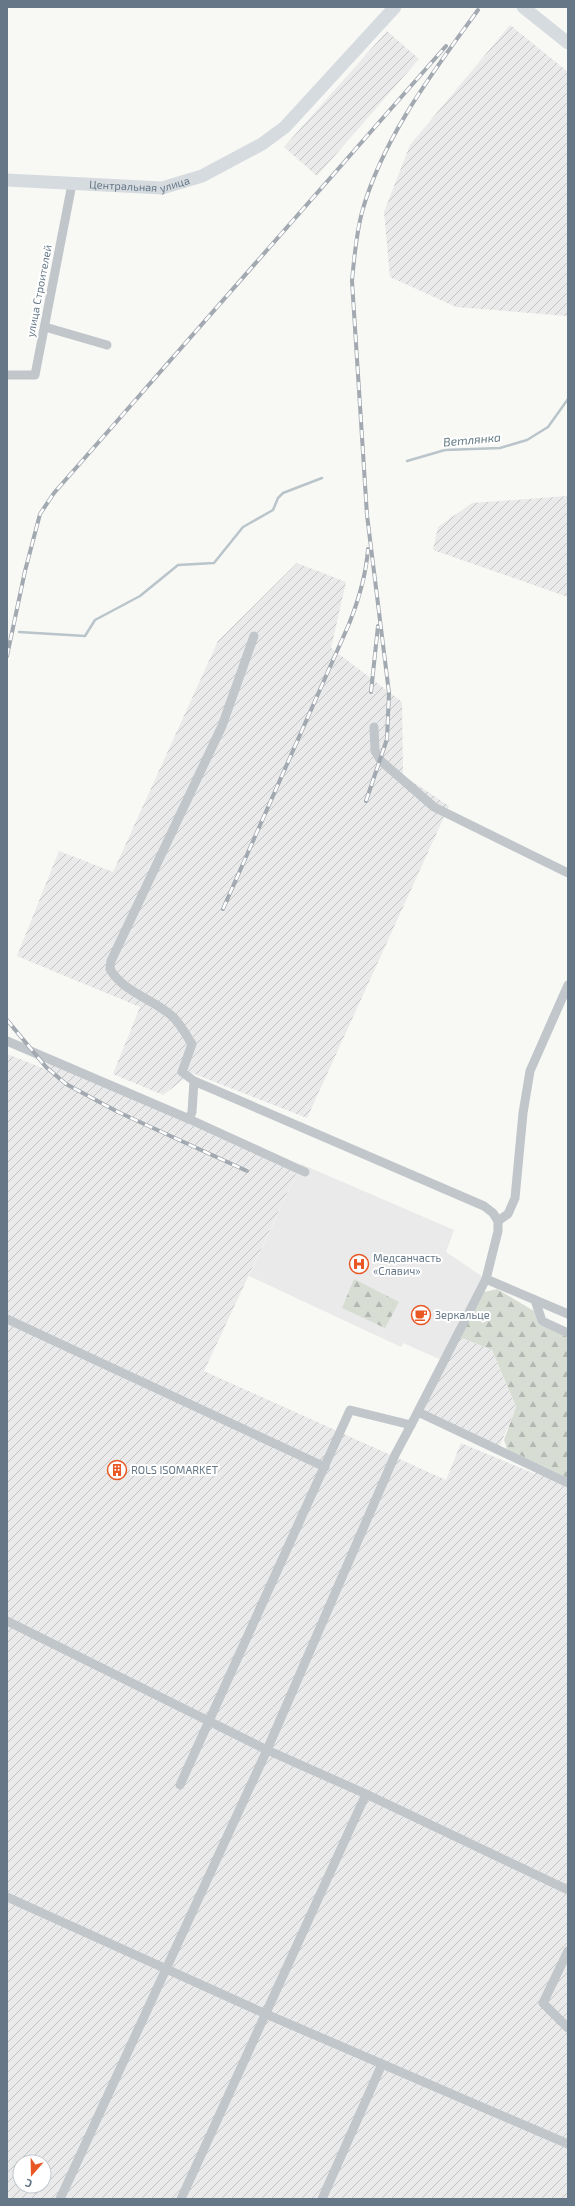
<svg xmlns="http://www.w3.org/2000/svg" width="575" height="2206" viewBox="0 0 575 2206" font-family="'Exo 2',sans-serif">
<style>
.built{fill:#e9eae9}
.industrial{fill:url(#industrial-furrows);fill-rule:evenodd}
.forest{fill:url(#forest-firs)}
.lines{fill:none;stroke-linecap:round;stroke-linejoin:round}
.stream{stroke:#b9c5ca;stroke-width:2.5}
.minor{stroke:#c1c6ca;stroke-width:9}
.secondary{stroke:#d6dbdf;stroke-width:13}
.rail-casing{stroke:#a2a9b0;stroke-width:4}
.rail{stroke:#fff;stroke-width:2.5;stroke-dasharray:8;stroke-linecap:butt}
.labels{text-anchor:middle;stroke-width:4;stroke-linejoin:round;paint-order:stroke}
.street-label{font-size:11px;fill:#667888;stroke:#fff}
.poi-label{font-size:11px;fill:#667888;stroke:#fff;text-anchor:start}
.water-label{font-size:12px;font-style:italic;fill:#627983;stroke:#fff}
</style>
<defs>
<pattern id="industrial-furrows" width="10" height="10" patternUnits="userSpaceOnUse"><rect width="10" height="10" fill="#e9eae9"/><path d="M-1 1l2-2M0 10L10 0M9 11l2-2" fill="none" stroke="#c1c2c3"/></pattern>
<pattern id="forest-firs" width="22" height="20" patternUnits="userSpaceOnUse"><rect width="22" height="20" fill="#d8ddd4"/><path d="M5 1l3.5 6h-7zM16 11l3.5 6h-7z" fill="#b3b8b2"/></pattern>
</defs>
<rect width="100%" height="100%" fill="#f8f8f5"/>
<polygon class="built" points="301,1164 454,1230 446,1252 486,1279 444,1361 403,1343 401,1347 249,1276"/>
<g class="industrial">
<polygon points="510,25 568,72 568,316 456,307 390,277 384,212 410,145"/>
<polygon points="387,31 419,59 317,176 284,147"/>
<polygon points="568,496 568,597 433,550 438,527 472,503"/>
<polygon points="297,563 346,582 331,648 402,702 403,775 449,806 307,1118 192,1073 163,1095 113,1074 140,1007 17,956 59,851 113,872 218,641"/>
<path d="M7,1054L45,1069L48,1061L297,1172L204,1371L446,1480L461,1443L535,1474L537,1470L568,1485V2199H7ZM20,2162H44V2186H20Z"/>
<polygon points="457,1336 492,1350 516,1408 498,1450 418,1412"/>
</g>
<g class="forest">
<polygon points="354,1279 399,1302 385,1328 342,1308"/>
<polygon points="497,1289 534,1311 538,1324 568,1337 568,1478 507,1449 504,1440 516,1407 492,1350 457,1336 484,1292"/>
</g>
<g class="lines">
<g class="stream">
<polyline points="407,461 445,450 500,448 527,440 548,427 568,399"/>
<polyline points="19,632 85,636 95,620 140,596 178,565 214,563 243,527 273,510 278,498 283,493 322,478"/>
</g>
<g class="minor">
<polyline points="45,327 107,345"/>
<polyline points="7,375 35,375 72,184"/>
<polyline points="374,727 375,751 381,761 434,807 568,873"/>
<polyline points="7,1041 189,1119 305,1172"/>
<path d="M189,1119L192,1112L194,1081L182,1072L192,1044C186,1035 180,1023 172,1016C153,999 123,992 110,969L111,961L222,726L254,636"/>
<polyline points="498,1221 508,1214 515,1198 523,1113 530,1071 568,985"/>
<polyline points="486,1279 568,1314"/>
<polyline points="535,1300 542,1321 568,1333"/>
<polyline points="7,1319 325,1467"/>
<polyline points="418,1412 568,1483"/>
<polyline points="7,1621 267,1750 366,1794 568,1890"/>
<polyline points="180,1785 350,1410 411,1425 486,1279 498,1231 498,1221 493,1213 484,1206 194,1081"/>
<polyline points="7,1897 266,2014 568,2144"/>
<polyline points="568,1951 543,2003 568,2028"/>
<polyline points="60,2199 267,1750 395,1455 411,1425"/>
<polyline points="181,2199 366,1794"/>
<polyline points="322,2199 382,2064"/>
</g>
<g class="secondary">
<polyline points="523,7 568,43"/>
<path id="s1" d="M7,180L162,188L202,176L262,144L285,127L395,7"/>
</g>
<defs>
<g id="rail">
<polyline points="7,656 25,571 40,514 54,493 446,46"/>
<polyline points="371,692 378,626"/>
<path d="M366,801L387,739L389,693L367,515L352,281C354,258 356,235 362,212C383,137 433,72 478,10"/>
<path d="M223,909L349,624C359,599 366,576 368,549"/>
<polyline points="7,1020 46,1067 66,1084 118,1112 247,1171"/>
</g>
</defs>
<use href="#rail" class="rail-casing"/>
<use href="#rail" class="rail"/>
</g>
<defs>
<symbol id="hospital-ring" viewBox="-11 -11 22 22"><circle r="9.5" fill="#fff" stroke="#e95724" stroke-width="1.5"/><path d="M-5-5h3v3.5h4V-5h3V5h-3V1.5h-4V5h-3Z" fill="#e95724"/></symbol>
<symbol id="cafe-ring" viewBox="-11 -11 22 22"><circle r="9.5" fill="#fff" stroke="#e95724" stroke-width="1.5"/><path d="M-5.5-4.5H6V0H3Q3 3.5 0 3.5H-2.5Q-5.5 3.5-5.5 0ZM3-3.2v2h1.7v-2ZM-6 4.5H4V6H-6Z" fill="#e95724"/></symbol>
<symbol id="building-ring" viewBox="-11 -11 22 22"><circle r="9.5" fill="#fff" stroke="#e95724" stroke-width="1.5"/><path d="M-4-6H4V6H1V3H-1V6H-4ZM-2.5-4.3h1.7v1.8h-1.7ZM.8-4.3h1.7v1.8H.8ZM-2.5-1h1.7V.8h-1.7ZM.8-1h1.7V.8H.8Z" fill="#e95724"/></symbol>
</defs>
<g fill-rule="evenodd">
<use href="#hospital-ring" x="348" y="1253" width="22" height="22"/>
<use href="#cafe-ring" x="410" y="1304" width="22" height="22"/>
<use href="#building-ring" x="106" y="1459" width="22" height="22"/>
</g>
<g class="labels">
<g class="street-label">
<text dy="4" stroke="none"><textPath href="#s1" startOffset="133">Центральная улица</textPath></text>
<text transform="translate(39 291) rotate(-79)" y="4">улица Строителей</text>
</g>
<g class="poi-label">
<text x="373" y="1262">Медсанчасть<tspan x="373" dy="13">«Славич»</tspan></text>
<text x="435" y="1319">Зеркальце</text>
<text x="131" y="1474">ROLS ISOMARKET</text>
</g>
<g class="water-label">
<text transform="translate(472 440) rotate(-5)" y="4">Ветлянка</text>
</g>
</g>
<rect width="575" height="2206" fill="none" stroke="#667888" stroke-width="16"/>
<g transform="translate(32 2174) rotate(200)"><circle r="19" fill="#ffffff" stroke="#c2c9cf"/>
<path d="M0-3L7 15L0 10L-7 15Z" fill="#e95724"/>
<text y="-6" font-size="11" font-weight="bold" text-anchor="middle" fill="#667888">С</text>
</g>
</svg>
